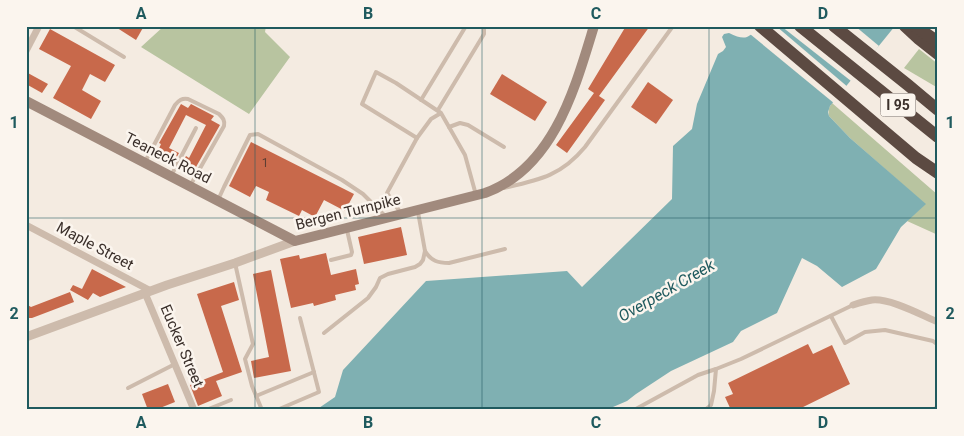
<svg xmlns="http://www.w3.org/2000/svg" width="964" height="436" viewBox="0 0 964 436" font-family="Roboto,sans-serif">
<style>
.green{fill:#b8c4a0}
.water{fill:#7fb0b2}
.pier{fill:#f4ebe1}
.building{fill:#c8694b}
.lines{fill:none;stroke-linecap:round;stroke-linejoin:round}
.service{stroke:#cdbbac;stroke-width:4}
.minor{stroke:#cdbbac;stroke-width:7}
.tertiary{stroke:#cdbbac;stroke-width:9}
.secondary{stroke:#a18a7d;stroke-width:10}
.motorway{stroke:#5c4a42;stroke-width:12}
.grid{fill:none;stroke:#1f5a5e;stroke-width:1;stroke-opacity:0.55}
.labels{text-anchor:middle;stroke-width:5;stroke-linejoin:round;paint-order:stroke}
.number-label{font-size:12px;fill:#5e3e33}
.shield{fill:#fbf5ee;stroke:#756b66;stroke-width:1}
.shield-label{font-size:14px;font-weight:bold;fill:#3b302b}
.street-label{font-size:15px;fill:#3b302b;stroke:#fbf5ee}
.water-label{font-size:16px;font-style:italic;fill:#1f5a5e;stroke:#fbf5ee}
.neatline{fill:none;stroke:#1f5a5e;stroke-width:2}
.grid-label{font-size:16px;text-anchor:middle;font-weight:bold;fill:#1f5a5e}
</style>
<rect width="100%" height="100%" fill="#f4ebe1"/>
<g class="green">
<polygon points="164,26 266,26 265,32 290,57 249,114 141,47"/>
<polygon points="919,49 938,64 938,88 904,68"/>
<path d="M832,103L938,195V235L907,221L925,204L850,138L829,116C828,110 829,107 832,103Z"/>
</g>
<path class="water" d="M759,26H895L830,106L828,112L829,116L850,138L926,204L901,227L876,269L842,287L817,266L802,258L777,313L741,331L733,342L671,371L636,394L627,401L606,410H316L335,397L343,370L426,281L567,271L582,287L672,199L673,146L692,129L697,104L718,54L723,51L726,47L722,37L724,34L729,33C744,40 748,40 759,26Z"/>
<g class="pier">
<polygon points="756,26 776,26 849,88 835,104 750,34"/>
<polygon points="781,26 855,26 879,46 851,81"/>
</g>
<g class="building">
<polygon points="114,26 144,26 136,40"/>
<polygon points="626,26 650,26 599,96 605,100 567,153 556,145 594,93 588,89"/>
<polygon points="50,29 115,65 105,82 90,74 82,90 101,101 91,119 53,98 71,66 39,49"/>
<polygon points="26,72 48,84 42,93 26,84"/>
<polygon points="502,74 547,102 535,121 490,94"/>
<polygon points="648,82 673,100 656,124 631,107"/>
<polygon points="181,104 188,108 191,104 214,116 211,120 220,125 192,174 180,167 186,156 189,158 206,125 186,115 169,148 179,153 173,164 156,155 161,144 159,143"/>
<polygon points="251,142 354,194 345,211 324,200 315,217 302,210 299,216 266,200 269,192 256,186 250,197 229,186"/>
<polygon points="401,227 407,255 364,264 358,237"/>
<polygon points="326,253 331,275 356,269 359,284 355,285 356,290 335,295 336,300 314,306 313,303 291,308 280,259 299,255 300,259"/>
<polygon points="92,269 126,287 100,297 93,293 88,300 70,290 73,285 82,289"/>
<polygon points="271,270 291,371 254,378 251,361 269,357 253,274"/>
<polygon points="234,282 239,300 221,306 242,372 216,381 222,396 198,406 190,385 223,372 197,294"/>
<polygon points="70,292 74,302 32,318 26,318 26,304 31,307"/>
<polygon points="808,344 813,354 832,345 850,384 797,410 731,410 725,397 733,394 728,383"/>
<polygon points="168,384 175,402 155,410 148,410 142,394"/>
</g>
<g class="lines">
<g class="service">
<polyline points="73,26 124,57"/>
<polyline points="421,100 466,26"/>
<polyline points="438,110 484,34 484,26"/>
<polyline points="441,113 431,119 417,138 362,104 376,72 396,83 441,113 465,155 476,195"/>
<polyline points="449,127 460,123 468,125 504,147"/>
<path d="M145,162L175,105C179,100 182,98 188,99L219,114C223,118 225,120 224,126L190,186"/>
<polyline points="171,176 196,128"/>
<path d="M504,188C539,180 561,176 585,147L673,26"/>
<polyline points="218,200 224,187 250,135 258,134 342,180 363,194 385,216"/>
<polyline points="400,212 387,193 417,138"/>
<path d="M418,212L425,251C431,261 438,263 449,263L505,249"/>
<polyline points="331,260 351,255 352,252 347,230"/>
<polyline points="235,263 253,344 245,359 252,386 262,410"/>
<polyline points="831,316 845,343 865,332 885,330 933,341 938,345"/>
<polyline points="324,333 368,298 376,287 380,278 388,274 415,267 420,264 423,260 425,251"/>
<polyline points="128,388 175,364"/>
<polyline points="256,396 314,372"/>
<polyline points="206,410 231,400"/>
<polyline points="277,410 319,392 300,318"/>
<polyline points="634,410 698,375 716,369 741,359 853,305"/>
<polyline points="705,410 711,405 714,391 716,369"/>
<polyline points="932,410 938,407"/>
</g>
<g class="minor">
<polyline points="26,51 39,26"/>
<polyline points="26,225 151,291"/>
<polyline points="145,293 194,410"/>
<path d="M853,305C859,303 865,301 872,300C890,298 921,315 938,322"/>
</g>
<polyline class="tertiary" points="26,337 167,285 235,263 295,241"/>
<path class="secondary" d="M26,101L295,241L485,193C554,168 575,88 594,26"/>
<g class="motorway">
<polyline points="760,26 916,158 938,173"/>
<polyline points="800,26 938,137"/>
<polyline points="834,26 908,85 938,110"/>
<polyline points="905,26 919,39 938,54"/>
<polyline points="915,26 938,42"/>
</g>
</g>
<path class="grid" d="M255,26V410M482,26V410M709,26V410M26,218H938"/>
<g class="labels">
<g class="number-label">
<text x="265" y="167">1</text>
</g>
<rect class="shield" x="880.5" y="93.5" width="35" height="23" rx="4"/>
<g class="shield-label">
<text x="898" y="110">I 95</text>
</g>
<g class="street-label">
<text transform="translate(168 158) rotate(27)" y="5">Teaneck Road</text>
<text transform="translate(348 212) rotate(-14)" y="5">Bergen Turnpike</text>
<text transform="translate(95 246) rotate(28)" y="5">Maple Street</text>
<text transform="translate(182 346) rotate(67)" y="5">Eucker Street</text>
</g>
<g class="water-label">
<text transform="translate(666 290) rotate(-30)" y="6">Overpeck Creek</text>
</g>
</g>
<rect width="964" height="436" fill="none" stroke="#fbf5ee" stroke-width="55"/>
<rect x="28" y="28" width="908" height="380" class="neatline"/>
<g class="grid-label">
<text x="141" y="19">A</text>
<text x="368" y="19">B</text>
<text x="596" y="19">C</text>
<text x="823" y="19">D</text>
<text x="14" y="128">1</text>
<text x="950" y="128">1</text>
<text x="14" y="319">2</text>
<text x="950" y="319">2</text>
<text x="141" y="428">A</text>
<text x="368" y="428">B</text>
<text x="596" y="428">C</text>
<text x="823" y="428">D</text>
</g>
</svg>
